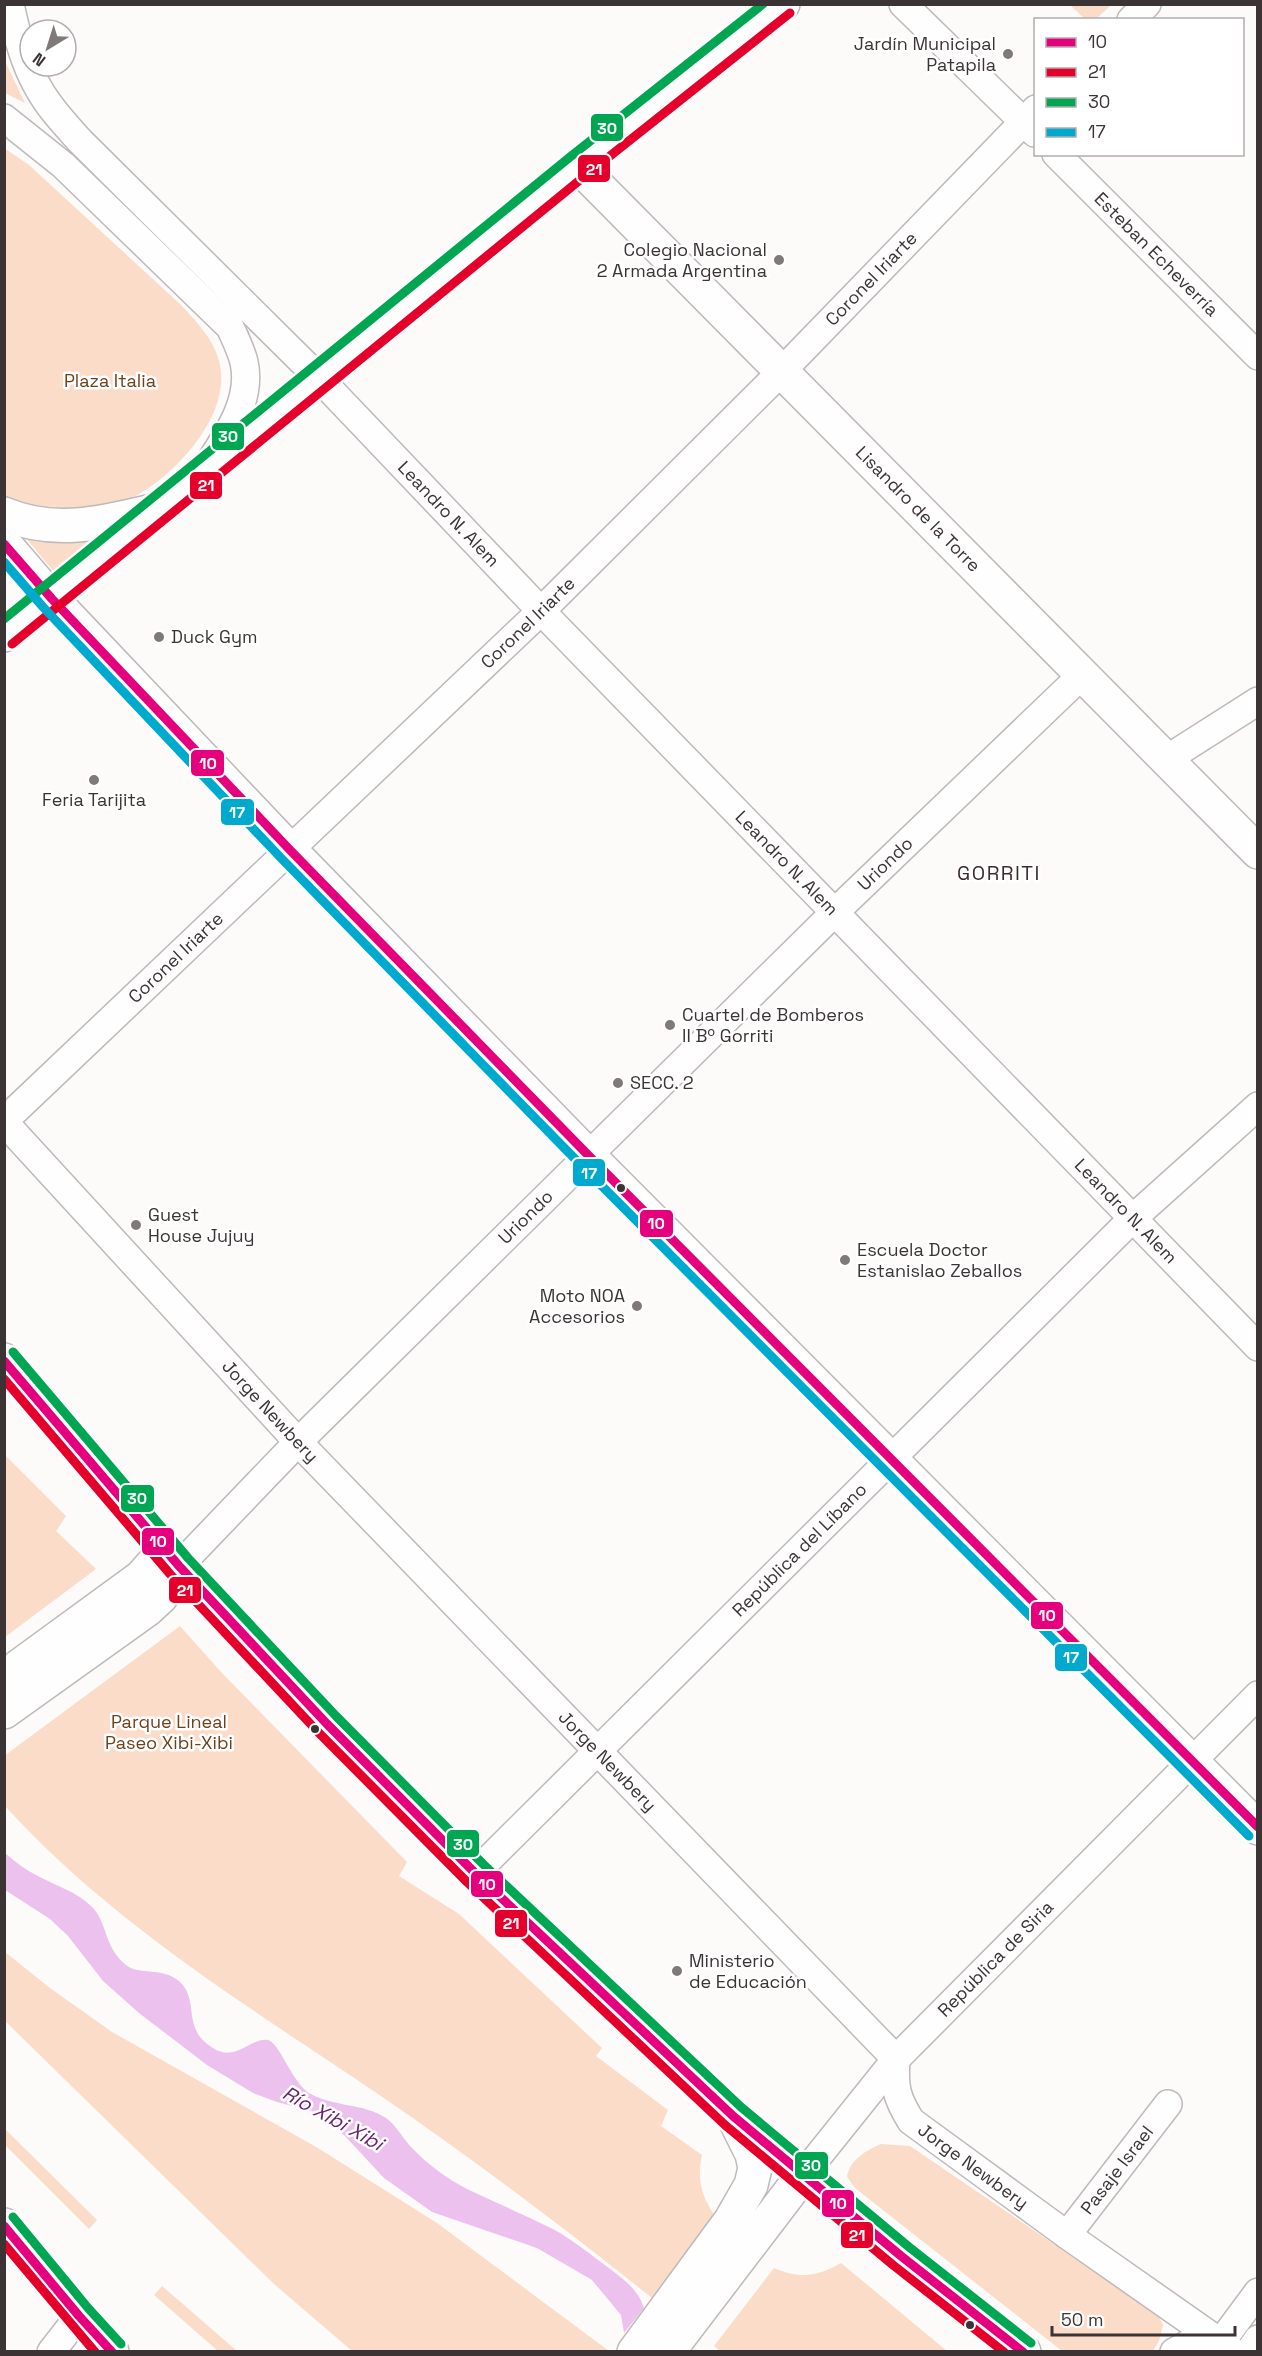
<svg xmlns="http://www.w3.org/2000/svg" width="1262" height="2356" viewBox="0 0 1262 2356" font-family="'Space Grotesk',sans-serif">
<style>
.green{fill:#fadcc8}
.water{fill:#ecc1ee}
.lines{fill:none;stroke-linecap:round;stroke-linejoin:round}
.minor-casing{stroke:#beb9ba;stroke-width:30}
.tertiary-casing{stroke:#beb9ba;stroke-width:36}
.secondary-casing{stroke:#beb9ba;stroke-width:36}
.primary-casing{stroke:#beb9ba;stroke-width:36}
.minor{stroke:#fffefe;stroke-width:27}
.tertiary{stroke:#fffefe;stroke-width:33}
.secondary{stroke:#fffefe;stroke-width:33}
.primary{stroke:#fffefe;stroke-width:33}
.bus-1-casing{stroke:#fff;stroke-width:14}
.bus-2-casing{stroke:#fff;stroke-width:14}
.bus-3-casing{stroke:#fff;stroke-width:14}
.bus-4-casing{stroke:#fff;stroke-width:14}
.bus-1{stroke:#e5007d;stroke-width:9}
.bus-2{stroke:#e4002b;stroke-width:9}
.bus-3{stroke:#00a651;stroke-width:9}
.bus-4{stroke:#00a9ce;stroke-width:9}
.poi-dot{fill:#7f7979;stroke:#fff;stroke-width:2}
.bus-dot{fill:#3b3334;stroke:#fff;stroke-width:2}
.labels{text-anchor:middle;stroke-width:5;stroke-linejoin:round;paint-order:stroke}
.poi-label{font-size:18px;fill:#3b3334;stroke:#fff;text-anchor:start}
.street-label{font-size:18px;fill:#3b3334;stroke:#fff}
.park-label{font-size:18px;fill:#6f401a;stroke:#fff}
.neighbourhood-label{font-size:20px;letter-spacing:1.5px;fill:#3d2c2f;stroke:#fff}
.water-label{font-size:20px;font-style:italic;fill:#68226f;stroke:#fff}
.line-badge{stroke:#fff;stroke-width:2}
.badge-label{font-size:16px;text-anchor:middle;font-weight:bold;fill:#fff}
</style>
<rect width="100%" height="100%" fill="#fdfafa"/>
<g class="green">
<polygon points="1070,5 1111,5 1095,20 1085,19"/>
<polygon points="4,59 25,103 5,93"/>
<path d="M4,148L29,165L181,305C197,322 216,342 220,365C231,418 170,482 124,502C112,507 85,514 71,515C58,517 19,505 5,501Z"/>
<polygon points="16,526 100,538 59,578"/>
<polygon points="5,1455 66,1516 56,1531 96,1569 5,1637"/>
<path d="M180,1626L221,1672L407,1862L399,1876L459,1914L602,2048L596,2056L668,2110L661,2126L702,2155C697,2179 701,2196 715,2216L652,2298C563,2227 472,2158 378,2094C249,2007 110,1922 5,1806L4,1756Z"/>
<polygon points="5,1952 50,1988 112,2032 318,2148 437,2223 609,2351 352,2351 274,2284 5,2021"/>
<polygon points="4,2128 97,2220 89,2229 5,2145"/>
<path d="M881,2144L910,2146L1158,2315L1163,2325L1159,2341L1153,2351H1062L855,2188L847,2177C849,2160 867,2150 881,2144Z"/>
<path d="M841,2263L947,2351L721,2352L714,2346L774,2268C799,2279 817,2277 841,2263Z"/>
<polygon points="162,2286 237,2351 218,2351 154,2295"/>
</g>
<path class="water" d="M5,1853C15,1862 26,1870 38,1876C58,1887 76,1891 92,1907C108,1923 103,1946 126,1965C139,1976 163,1966 180,1982C200,2001 181,2029 213,2048C236,2063 251,2037 268,2040C279,2042 292,2082 309,2093C333,2107 363,2103 386,2118C397,2126 403,2139 413,2149C427,2164 448,2179 467,2189C496,2203 525,2215 553,2229C573,2240 591,2255 609,2268C624,2280 638,2289 644,2308L624,2333L621,2315L592,2280L537,2248L432,2212L384,2178L345,2136L327,2121L312,2111L277,2102L253,2093L207,2065L139,2013L103,1981L68,1936L50,1919L5,1890Z"/>
<g class="lines">
<defs>
<g id="minor">
<path id="s1" d="M10,4C16,33 24,64 39,89C50,109 66,125 80,141L319,378L541,611L1258,1347"/>
<polyline points="903,4 1035,133"/>
<polyline points="1131,20 1147,4"/>
<path d="M4,118L63,165L230,327C235,338 241,350 244,362C252,398 230,431 211,460"/>
<path id="s2" d="M1056,154L1258,356"/>
<polyline points="1167,759 1258,701"/>
<path id="s3" d="M4,1121L541,611L781,372L1036,109"/>
<path id="s4" d="M4,1122L298,1442L896,2059C894,2087 896,2097 911,2121L1067,2235L1234,2352"/>
<path id="s5" d="M179,1566L298,1442L834,913L1083,674"/>
<path id="s6" d="M475,1873L1132,1219L1258,1106"/>
<path id="s7" d="M803,2175L896,2059L1258,1695"/>
<path id="s8" d="M1067,2235L1168,2104"/>
<polyline points="1221,2342 1258,2292"/>
<polyline points="51,2352 79,2316"/>
<polyline points="1174,2352 1188,2344 1221,2342"/>
<polyline points="1249,2352 1258,2339"/>
</g>
<g id="tertiary">
<polyline points="4,1677 141,1577 166,1549"/>
<polyline points="4,1712 148,1609 161,1597 179,1566"/>
<polyline points="634,2352 731,2220 751,2185 755,2168 752,2154 733,2116"/>
<polyline points="668,2352 803,2175"/>
</g>
<g id="secondary">
<path id="s9" d="M578,166L1258,852"/>
<path d="M4,514C54,535 102,523 152,511"/>
<polyline points="4,543 52,599 290,850 589,1156 1258,1828"/>
<polyline points="4,635 578,166 783,4"/>
<polyline points="4,1360 179,1566 327,1724 475,1873 733,2116 901,2256 1024,2352"/>
</g>
<polyline id="primary" points="4,2225 79,2316 112,2352"/>
</defs>
<use href="#minor" class="minor-casing"/>
<use href="#tertiary" class="tertiary-casing"/>
<use href="#secondary" class="secondary-casing"/>
<use href="#primary" class="primary-casing"/>
<use href="#minor" class="minor"/>
<use href="#tertiary" class="tertiary"/>
<use href="#secondary" class="secondary"/>
<use href="#primary" class="primary"/>
<defs>
<g id="bus-1">
<polyline points="4,544 52,599 290,850 589,1156 1258,1827"/>
<polyline points="4,1361 179,1566 327,1724 475,1873 733,2116 901,2256 1023,2352"/>
<polyline points="4,2226 79,2316 112,2352"/>
</g>
<g id="bus-2">
<polyline points="12,644 586,175 790,13"/>
<polyline points="4,1379 170,1574 318,1732 467,1882 725,2125 893,2265 1004,2352"/>
<polyline points="4,2244 95,2352"/>
</g>
<g id="bus-3">
<polyline points="4,619 570,157 763,4"/>
<polyline points="13,1352 188,1558 336,1716 483,1864 741,2107 909,2247 1031,2343"/>
<polyline points="13,2217 88,2308 121,2344"/>
</g>
<polyline id="bus-4" points="4,562 43,607 281,858 580,1164 1249,1836"/>
</defs>
<use href="#bus-1" class="bus-1-casing"/>
<use href="#bus-2" class="bus-2-casing"/>
<use href="#bus-3" class="bus-3-casing"/>
<use href="#bus-4" class="bus-4-casing"/>
<use href="#bus-1" class="bus-1"/>
<use href="#bus-2" class="bus-2"/>
<use href="#bus-3" class="bus-3"/>
<use href="#bus-4" class="bus-4"/>
</g>
<g class="poi-dot">
<circle cx="1008" cy="54" r="6"/>
<circle cx="779" cy="260" r="6"/>
<circle cx="159" cy="637" r="6"/>
<circle cx="94" cy="780" r="6"/>
<circle cx="670" cy="1025" r="6"/>
<circle cx="618" cy="1083" r="6"/>
<circle cx="136" cy="1225" r="6"/>
<circle cx="845" cy="1260" r="6"/>
<circle cx="637" cy="1306" r="6"/>
<circle cx="677" cy="1971" r="6"/>
</g>
<g class="bus-dot">
<circle cx="621" cy="1188" r="5"/>
<circle cx="315" cy="1729" r="5"/>
<circle cx="970" cy="2325" r="5"/>
</g>
<g class="labels">
<g class="poi-label">
<text x="996" y="50" text-anchor="end">Jardín Municipal<tspan x="996" dy="21">Patapila</tspan></text>
<text x="767" y="256" text-anchor="end">Colegio Nacional<tspan x="767" dy="21">2 Armada Argentina</tspan></text>
<text x="171" y="643">Duck Gym</text>
<text x="94" y="806" text-anchor="middle">Feria Tarijita</text>
<text x="682" y="1021">Cuartel de Bomberos<tspan x="682" dy="21">II Bº Gorriti</tspan></text>
<text x="630" y="1089">SECC. 2</text>
<text x="148" y="1221">Guest<tspan x="148" dy="21">House Jujuy</tspan></text>
<text x="857" y="1256">Escuela Doctor<tspan x="857" dy="21">Estanislao Zeballos</tspan></text>
<text x="625" y="1302" text-anchor="end">Moto NOA<tspan x="625" dy="21">Accesorios</tspan></text>
<text x="689" y="1967">Ministerio<tspan x="689" dy="21">de Educación</tspan></text>
</g>
<g class="street-label">
<text dy="6" stroke="none"><textPath href="#s2" startOffset="142">Esteban Echeverría</textPath></text>
<text dy="6" stroke="none"><textPath href="#s3" startOffset="1209">Coronel Iriarte</textPath></text>
<text dy="6" stroke="none"><textPath href="#s9" startOffset="483">Lisandro de la Torre</textPath></text>
<text dy="6" stroke="none"><textPath href="#s1" startOffset="681">Leandro N. Alem</textPath></text>
<text dy="6" stroke="none"><textPath href="#s3" startOffset="723">Coronel Iriarte</textPath></text>
<text dy="6" stroke="none"><textPath href="#s1" startOffset="1167">Leandro N. Alem</textPath></text>
<text dy="6" stroke="none"><textPath href="#s5" startOffset="996">Uriondo</textPath></text>
<text dy="6" stroke="none"><textPath href="#s3" startOffset="237">Coronel Iriarte</textPath></text>
<text dy="6" stroke="none"><textPath href="#s1" startOffset="1653">Leandro N. Alem</textPath></text>
<text dy="6" stroke="none"><textPath href="#s5" startOffset="492">Uriondo</textPath></text>
<text dy="6" stroke="none"><textPath href="#s4" startOffset="393">Jorge Newbery</textPath></text>
<text dy="6" stroke="none"><textPath href="#s6" startOffset="458">República del Líbano</textPath></text>
<text dy="6" stroke="none"><textPath href="#s4" startOffset="879">Jorge Newbery</textPath></text>
<text dy="6" stroke="none"><textPath href="#s7" startOffset="290">República de Siria</textPath></text>
<text dy="6" stroke="none"><textPath href="#s4" startOffset="1436">Jorge Newbery</textPath></text>
<text dy="6" stroke="none"><textPath href="#s8" startOffset="82">Pasaje Israel</textPath></text>
</g>
<g class="park-label">
<text x="110" y="387">Plaza Italia</text>
<text x="169" y="1728">Parque Lineal<tspan x="169" dy="21">Paseo Xibi-Xibi</tspan></text>
</g>
<g class="neighbourhood-label">
<text x="999" y="880">GORRITI</text>
</g>
<g class="water-label">
<text transform="translate(333 2118) rotate(29)" y="7">Río Xibi Xibi</text>
</g>
</g>
<g class="line-badge">
<rect x="590" y="113" width="34" height="29" rx="6" fill="#00a651"/>
<rect x="577" y="154" width="34" height="29" rx="6" fill="#e4002b"/>
<rect x="211" y="422" width="34" height="29" rx="6" fill="#00a651"/>
<rect x="189" y="471" width="34" height="29" rx="6" fill="#e4002b"/>
<rect x="190" y="749" width="35" height="28" rx="6" fill="#e5007d"/>
<rect x="220" y="798" width="35" height="28" rx="6" fill="#00a9ce"/>
<rect x="572" y="1158" width="34" height="29" rx="6" fill="#00a9ce"/>
<rect x="639" y="1209" width="35" height="29" rx="6" fill="#e5007d"/>
<rect x="120" y="1484" width="35" height="29" rx="6" fill="#00a651"/>
<rect x="141" y="1527" width="34" height="29" rx="6" fill="#e5007d"/>
<rect x="168" y="1576" width="34" height="28" rx="6" fill="#e4002b"/>
<rect x="1030" y="1601" width="34" height="29" rx="6" fill="#e5007d"/>
<rect x="1054" y="1643" width="34" height="29" rx="6" fill="#00a9ce"/>
<rect x="446" y="1829" width="34" height="29" rx="6" fill="#00a651"/>
<rect x="470" y="1870" width="34" height="28" rx="6" fill="#e5007d"/>
<rect x="494" y="1909" width="34" height="29" rx="6" fill="#e4002b"/>
<rect x="794" y="2151" width="35" height="29" rx="6" fill="#00a651"/>
<rect x="821" y="2189" width="34" height="29" rx="6" fill="#e5007d"/>
<rect x="840" y="2221" width="34" height="28" rx="6" fill="#e4002b"/>
</g>
<g class="badge-label">
<text x="607" y="134">30</text>
<text x="594" y="175">21</text>
<text x="228" y="442">30</text>
<text x="206" y="491">21</text>
<text x="208" y="769">10</text>
<text x="237" y="818">17</text>
<text x="589" y="1179">17</text>
<text x="656" y="1229">10</text>
<text x="137" y="1504">30</text>
<text x="158" y="1547">10</text>
<text x="185" y="1596">21</text>
<text x="1047" y="1621">10</text>
<text x="1071" y="1663">17</text>
<text x="463" y="1850">30</text>
<text x="487" y="1890">10</text>
<text x="511" y="1929">21</text>
<text x="811" y="2171">30</text>
<text x="838" y="2209">10</text>
<text x="857" y="2241">21</text>
</g>
<rect width="1262" height="2356" fill="none" stroke="#3b3334" stroke-width="12"/>
<rect x="1034" y="18" width="210" height="138" fill="#ffffff" stroke="#b1adae" stroke-width="1.5"/>
<rect x="1046" y="38" width="30" height="9" fill="#e5007d" stroke="#b1adae" stroke-width="1.5"/>
<text x="1088" y="48" font-size="18" fill="#3b3334">10</text>
<rect x="1046" y="68" width="30" height="9" fill="#e4002b" stroke="#b1adae" stroke-width="1.5"/>
<text x="1088" y="78" font-size="18" fill="#3b3334">21</text>
<rect x="1046" y="98" width="30" height="9" fill="#00a651" stroke="#b1adae" stroke-width="1.5"/>
<text x="1088" y="108" font-size="18" fill="#3b3334">30</text>
<rect x="1046" y="128" width="30" height="9" fill="#00a9ce" stroke="#b1adae" stroke-width="1.5"/>
<text x="1088" y="138" font-size="18" fill="#3b3334">17</text>
<g transform="translate(48 48) rotate(218)"><circle r="28" fill="#ffffff" stroke="#b1adae" stroke-width="1.5"/>
<path d="M0-4.5L10 22L0 15L-10 22Z" fill="#7f7979"/>
<text y="-9" font-size="16" font-weight="bold" text-anchor="middle" fill="#3b3334">N</text>
</g>
<path d="M1052 2326v9h183v-9" fill="none" stroke="#3b3334" stroke-width="3"/>
<text x="1061" y="2326" font-size="18" fill="#3b3334" stroke="#ffffff" stroke-width="4.5" paint-order="stroke">50 m</text>
</svg>
